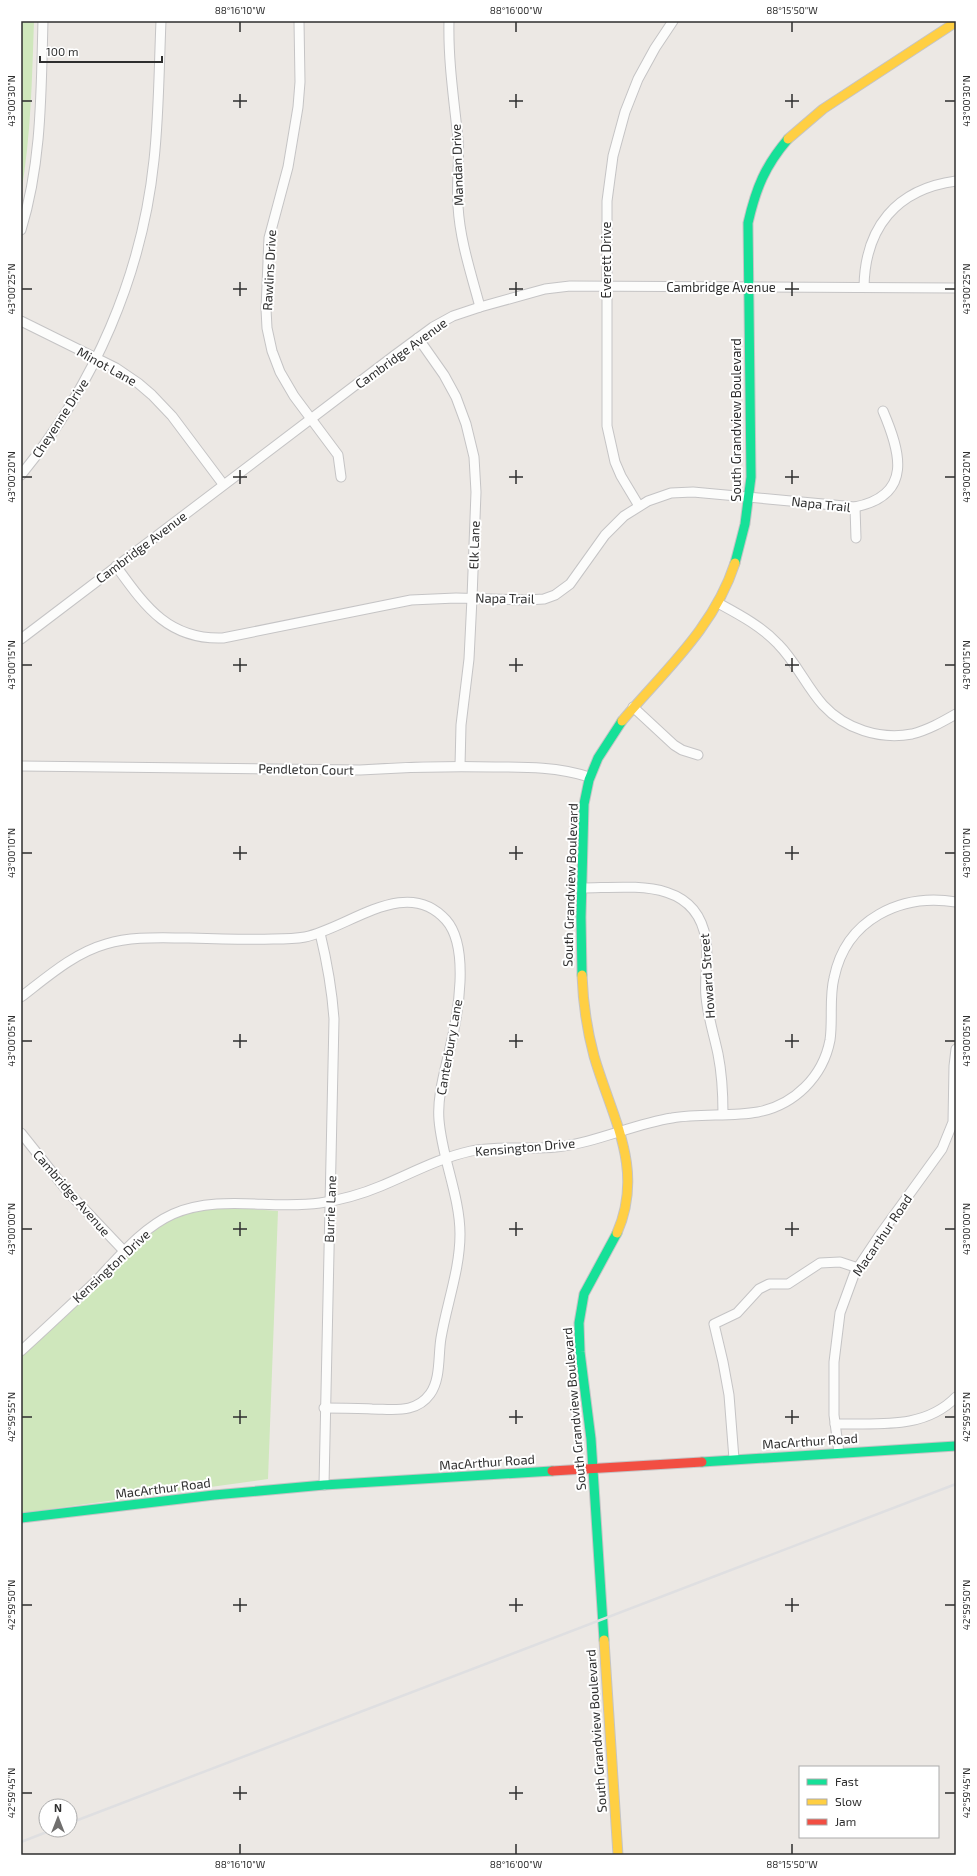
<svg xmlns="http://www.w3.org/2000/svg" width="977" height="1876" viewBox="0 0 977 1876" font-family="'Exo 2',sans-serif">
<style>
.green{fill:#cfe7bc}
.lines{fill:none;stroke-linecap:round;stroke-linejoin:round}
.street-casing{stroke:#c5c4c5;stroke-width:11}
.fast-casing{stroke:#c5c4c5;stroke-width:11}
.slow-casing{stroke:#c5c4c5;stroke-width:11}
.jam-casing{stroke:#c5c4c5;stroke-width:11}
.street{stroke:#fcfcfb;stroke-width:9}
.fast{stroke:#16e098;stroke-width:9}
.slow{stroke:#ffcf43;stroke-width:9}
.jam{stroke:#f24e42;stroke-width:9}
.rail{stroke:#dfdfe1;stroke-width:2.5}
.ticks{fill:none;stroke:#2e2e2e;stroke-width:1.5}
.labels{text-anchor:middle;stroke-width:4;stroke-linejoin:round;paint-order:stroke}
.street-label{font-size:13px;fill:#2e2e2e;stroke:#fff}
.neatline{fill:none;stroke:#2e2e2e;stroke-width:1.5}
.ticks-label{font-size:10px;text-anchor:middle;fill:#2e2e2e}
</style>
<rect width="100%" height="100%" fill="#ece8e4"/>
<g class="green">
<path d="M21,21H34C32,79 31,136 21,194Z"/>
<polygon points="225,1207 278,1211 268,1479 21,1513 21,1356 135,1247 161,1225 173,1217 194,1211"/>
</g>
<g class="lines">
<defs>
<g id="street">
<polyline points="299,21 300,82 298,107 288,167 269,238 266,309 267,328 272,351 280,372 294,396 338,455 341,477"/>
<path d="M449,21C448,61 454,100 458,139C460,161 456,184 458,206C460,241 471,273 480,307"/>
<path d="M21,230C42,162 41,91 43,21"/>
<path d="M864,287C865,228 896,189 956,181"/>
<polyline points="21,321 116,368 138,383 152,395 172,416 223,484"/>
<polyline points="418,338 444,375 456,397 466,424 474,457 476,492 472,598 469,659 461,725 460,766"/>
<path d="M21,475C94,385 142,276 154,160C159,114 159,67 161,21"/>
<polyline points="639,506 621,476 615,462 607,426 607,201 613,156 625,112 638,79 655,48 673,21"/>
<polyline points="855,507 856,538"/>
<path d="M116,566C145,606 168,640 223,638L411,600L456,598L527,600L544,599L555,595L570,584L605,535L624,516L648,501L671,493L693,492L855,507C914,495 900,451 883,411"/>
<path d="M718,603C740,615 761,626 778,644C796,662 806,686 823,705C845,729 880,740 912,734C928,730 942,722 956,714"/>
<polyline points="21,639 395,355 433,327 453,316 480,307 545,289 570,286 956,288"/>
<polyline points="633,707 674,745 682,750 698,755"/>
<path d="M21,766L360,770C405,767 450,766 495,767C527,767 559,767 589,777"/>
<path d="M581,888C629,888 696,876 706,940C709,959 704,978 706,997C708,1017 714,1035 718,1054C722,1074 723,1094 723,1114"/>
<path d="M320,933C327,962 332,990 334,1019L324,1485"/>
<path d="M21,997C47,977 74,953 106,944C133,936 161,938 189,938C217,939 245,940 273,939C284,939 294,939 305,937C349,928 406,875 446,920C470,947 458,1015 450,1048C445,1071 437,1096 439,1120C442,1158 460,1197 460,1234C460,1269 447,1303 441,1338C438,1355 441,1379 430,1394C425,1401 417,1406 409,1408C397,1411 384,1409 372,1409C356,1408 340,1408 324,1408"/>
<polyline points="21,1133 68,1192 124,1251"/>
<path d="M21,1351C46,1328 71,1305 96,1281C119,1257 142,1228 173,1214C219,1194 272,1210 320,1203C340,1200 362,1194 381,1186C410,1174 439,1158 471,1151C499,1145 528,1150 556,1147C596,1143 633,1124 672,1118C700,1113 730,1117 758,1112C794,1105 823,1077 830,1040C833,1020 829,998 834,978C846,919 901,893 956,902"/>
<path d="M835,1424C878,1423 924,1430 956,1397"/>
<polyline points="839,1453 834,1415 834,1362 840,1313 855,1272 879,1236 942,1149 953,1122 954,1066 956,1049"/>
<polyline points="734,1459 729,1395 723,1362 714,1324 737,1313 759,1289 769,1284 788,1284 820,1263 840,1262 858,1268"/>
</g>
<g id="fast">
<path d="M735,563L745,524L751,477L748,223C756,188 765,166 788,139"/>
<polyline points="582,975 581,917 584,804 589,780 598,758 622,721"/>
<polyline points="702,1462 956,1446"/>
<polyline points="21,1518 214,1495 324,1485 552,1471"/>
<polyline points="604,1640 591,1439 580,1352 579,1323 584,1294 617,1233"/>
</g>
<g id="slow">
<polyline points="788,139 823,109 956,22"/>
<path d="M622,721C664,671 714,628 735,563"/>
<path d="M582,975C583,1002 587,1030 594,1056C612,1118 645,1169 617,1233"/>
<polyline points="604,1640 618,1855"/>
</g>
<polyline id="jam" points="552,1471 702,1462"/>
</defs>
<use href="#street" class="street-casing"/>
<use href="#fast" class="fast-casing"/>
<use href="#slow" class="slow-casing"/>
<use href="#jam" class="jam-casing"/>
<use href="#street" class="street"/>
<use href="#fast" class="fast"/>
<use href="#slow" class="slow"/>
<use href="#jam" class="jam"/>
<g class="rail">
<polyline points="70,1823 956,1484"/>
<polyline points="21,1842 52,1830"/>
</g>
</g>
<path class="ticks" d="M240,22V32M516,22V32M792,22V32M240,94V108M516,94V108M792,94V108M22,101H32M233,101H247M509,101H523M785,101H799M945,101H955M240,282V296M516,282V296M792,282V296M22,289H32M233,289H247M509,289H523M785,289H799M945,289H955M240,470V484M516,470V484M792,470V484M22,477H32M233,477H247M509,477H523M785,477H799M945,477H955M240,658V672M516,658V672M792,658V672M22,665H32M233,665H247M509,665H523M785,665H799M945,665H955M240,846V860M516,846V860M792,846V860M22,853H32M233,853H247M509,853H523M785,853H799M945,853H955M240,1034V1048M516,1034V1048M792,1034V1048M22,1041H32M233,1041H247M509,1041H523M785,1041H799M945,1041H955M240,1222V1236M516,1222V1236M792,1222V1236M22,1229H32M233,1229H247M509,1229H523M785,1229H799M945,1229H955M240,1410V1424M516,1410V1424M792,1410V1424M22,1417H32M233,1417H247M509,1417H523M785,1417H799M945,1417H955M240,1598V1612M516,1598V1612M792,1598V1612M22,1605H32M233,1605H247M509,1605H523M785,1605H799M945,1605H955M240,1786V1800M516,1786V1800M22,1793H32M233,1793H247M509,1793H523M945,1793H955M240,1844V1854M516,1844V1854M792,1844V1854"/>
<g class="labels">
<g class="street-label">
<text transform="translate(457 165) rotate(-92)" y="5">Mandan Drive</text>
<text transform="translate(606 260) rotate(-90)" y="5">Everett Drive</text>
<text transform="translate(269 270) rotate(-87)" y="5">Rawlins Drive</text>
<text x="721" y="292">Cambridge Avenue</text>
<text transform="translate(401 353) rotate(-36)" y="5">Cambridge Avenue</text>
<text transform="translate(107 366) rotate(29)" y="5">Minot Lane</text>
<text transform="translate(60 418) rotate(-57)" y="5">Cheyenne Drive</text>
<text transform="translate(736 420) rotate(-90)" y="5">South Grandview Boulevard</text>
<text transform="translate(821 504) rotate(6)" y="5">Napa Trail</text>
<text transform="translate(474 545) rotate(-88)" y="5">Elk Lane</text>
<text transform="translate(141 547) rotate(-37)" y="5">Cambridge Avenue</text>
<text transform="translate(505 598) rotate(1)" y="5">Napa Trail</text>
<text transform="translate(306 769) rotate(1)" y="5">Pendleton Court</text>
<text transform="translate(570 885) rotate(-88)" y="5">South Grandview Boulevard</text>
<text transform="translate(707 976) rotate(-94)" y="5">Howard Street</text>
<text transform="translate(449 1047) rotate(-80)" y="5">Canterbury Lane</text>
<text transform="translate(525 1147) rotate(-5)" y="5">Kensington Drive</text>
<text transform="translate(72 1193) rotate(49)" y="5">Cambridge Avenue</text>
<text transform="translate(330 1209) rotate(-88)" y="5">Burrie Lane</text>
<text transform="translate(882 1235) rotate(-56)" y="5">Macarthur Road</text>
<text transform="translate(111 1266) rotate(-43)" y="5">Kensington Drive</text>
<text transform="translate(574 1409) rotate(-95)" y="5">South Grandview Boulevard</text>
<text transform="translate(810 1441) rotate(-4)" y="5">MacArthur Road</text>
<text transform="translate(487 1462) rotate(-4)" y="5">MacArthur Road</text>
<text transform="translate(163 1488) rotate(-7)" y="5">MacArthur Road</text>
<text transform="translate(596 1731) rotate(-94)" y="5">South Grandview Boulevard</text>
</g>
</g>
<rect width="977" height="1876" fill="none" stroke="#ffffff" stroke-width="44"/>
<rect x="799" y="1766" width="140" height="72" fill="#ffffff" stroke="#ababab"/>
<rect x="807" y="1779" width="20" height="6" fill="#16e098" stroke="#ababab"/>
<text x="835" y="1786" font-size="12" fill="#2e2e2e">Fast</text>
<rect x="807" y="1799" width="20" height="6" fill="#ffcf43" stroke="#ababab"/>
<text x="835" y="1806" font-size="12" fill="#2e2e2e">Slow</text>
<rect x="807" y="1819" width="20" height="6" fill="#f24e42" stroke="#ababab"/>
<text x="835" y="1826" font-size="12" fill="#2e2e2e">Jam</text>
<g transform="translate(58 1818)"><circle r="19" fill="#ffffff" stroke="#ababab"/>
<path d="M0-3L7 15L0 10L-7 15Z" fill="#706f6e"/>
<text y="-6" font-size="11" font-weight="bold" text-anchor="middle" fill="#2e2e2e">N</text>
</g>
<path d="M40 56v6h122v-6" fill="none" stroke="#2e2e2e" stroke-width="2"/>
<text x="46" y="56" font-size="12" fill="#2e2e2e" stroke="#ffffff" stroke-width="3" paint-order="stroke">100 m</text>
<rect x="22" y="22" width="933" height="1832" class="neatline"/>
<g class="ticks-label">
<text x="240" y="14">88°16'10"W</text>
<text x="516" y="14">88°16'00"W</text>
<text x="792" y="14">88°15'50"W</text>
<text transform="translate(11 101) rotate(-90)" y="4">43°00'30"N</text>
<text transform="translate(966 101) rotate(-90)" y="4">43°00'30"N</text>
<text transform="translate(11 289) rotate(-90)" y="4">43°00'25"N</text>
<text transform="translate(966 289) rotate(-90)" y="4">43°00'25"N</text>
<text transform="translate(11 477) rotate(-90)" y="4">43°00'20"N</text>
<text transform="translate(966 477) rotate(-90)" y="4">43°00'20"N</text>
<text transform="translate(11 665) rotate(-90)" y="4">43°00'15"N</text>
<text transform="translate(966 665) rotate(-90)" y="4">43°00'15"N</text>
<text transform="translate(11 853) rotate(-90)" y="4">43°00'10"N</text>
<text transform="translate(966 853) rotate(-90)" y="4">43°00'10"N</text>
<text transform="translate(11 1041) rotate(-90)" y="4">43°00'05"N</text>
<text transform="translate(966 1041) rotate(-90)" y="4">43°00'05"N</text>
<text transform="translate(11 1229) rotate(-90)" y="4">43°00'00"N</text>
<text transform="translate(966 1229) rotate(-90)" y="4">43°00'00"N</text>
<text transform="translate(11 1417) rotate(-90)" y="4">42°59'55"N</text>
<text transform="translate(966 1417) rotate(-90)" y="4">42°59'55"N</text>
<text transform="translate(11 1605) rotate(-90)" y="4">42°59'50"N</text>
<text transform="translate(966 1605) rotate(-90)" y="4">42°59'50"N</text>
<text transform="translate(11 1793) rotate(-90)" y="4">42°59'45"N</text>
<text transform="translate(966 1793) rotate(-90)" y="4">42°59'45"N</text>
<text x="240" y="1868">88°16'10"W</text>
<text x="516" y="1868">88°16'00"W</text>
<text x="792" y="1868">88°15'50"W</text>
</g>
</svg>
